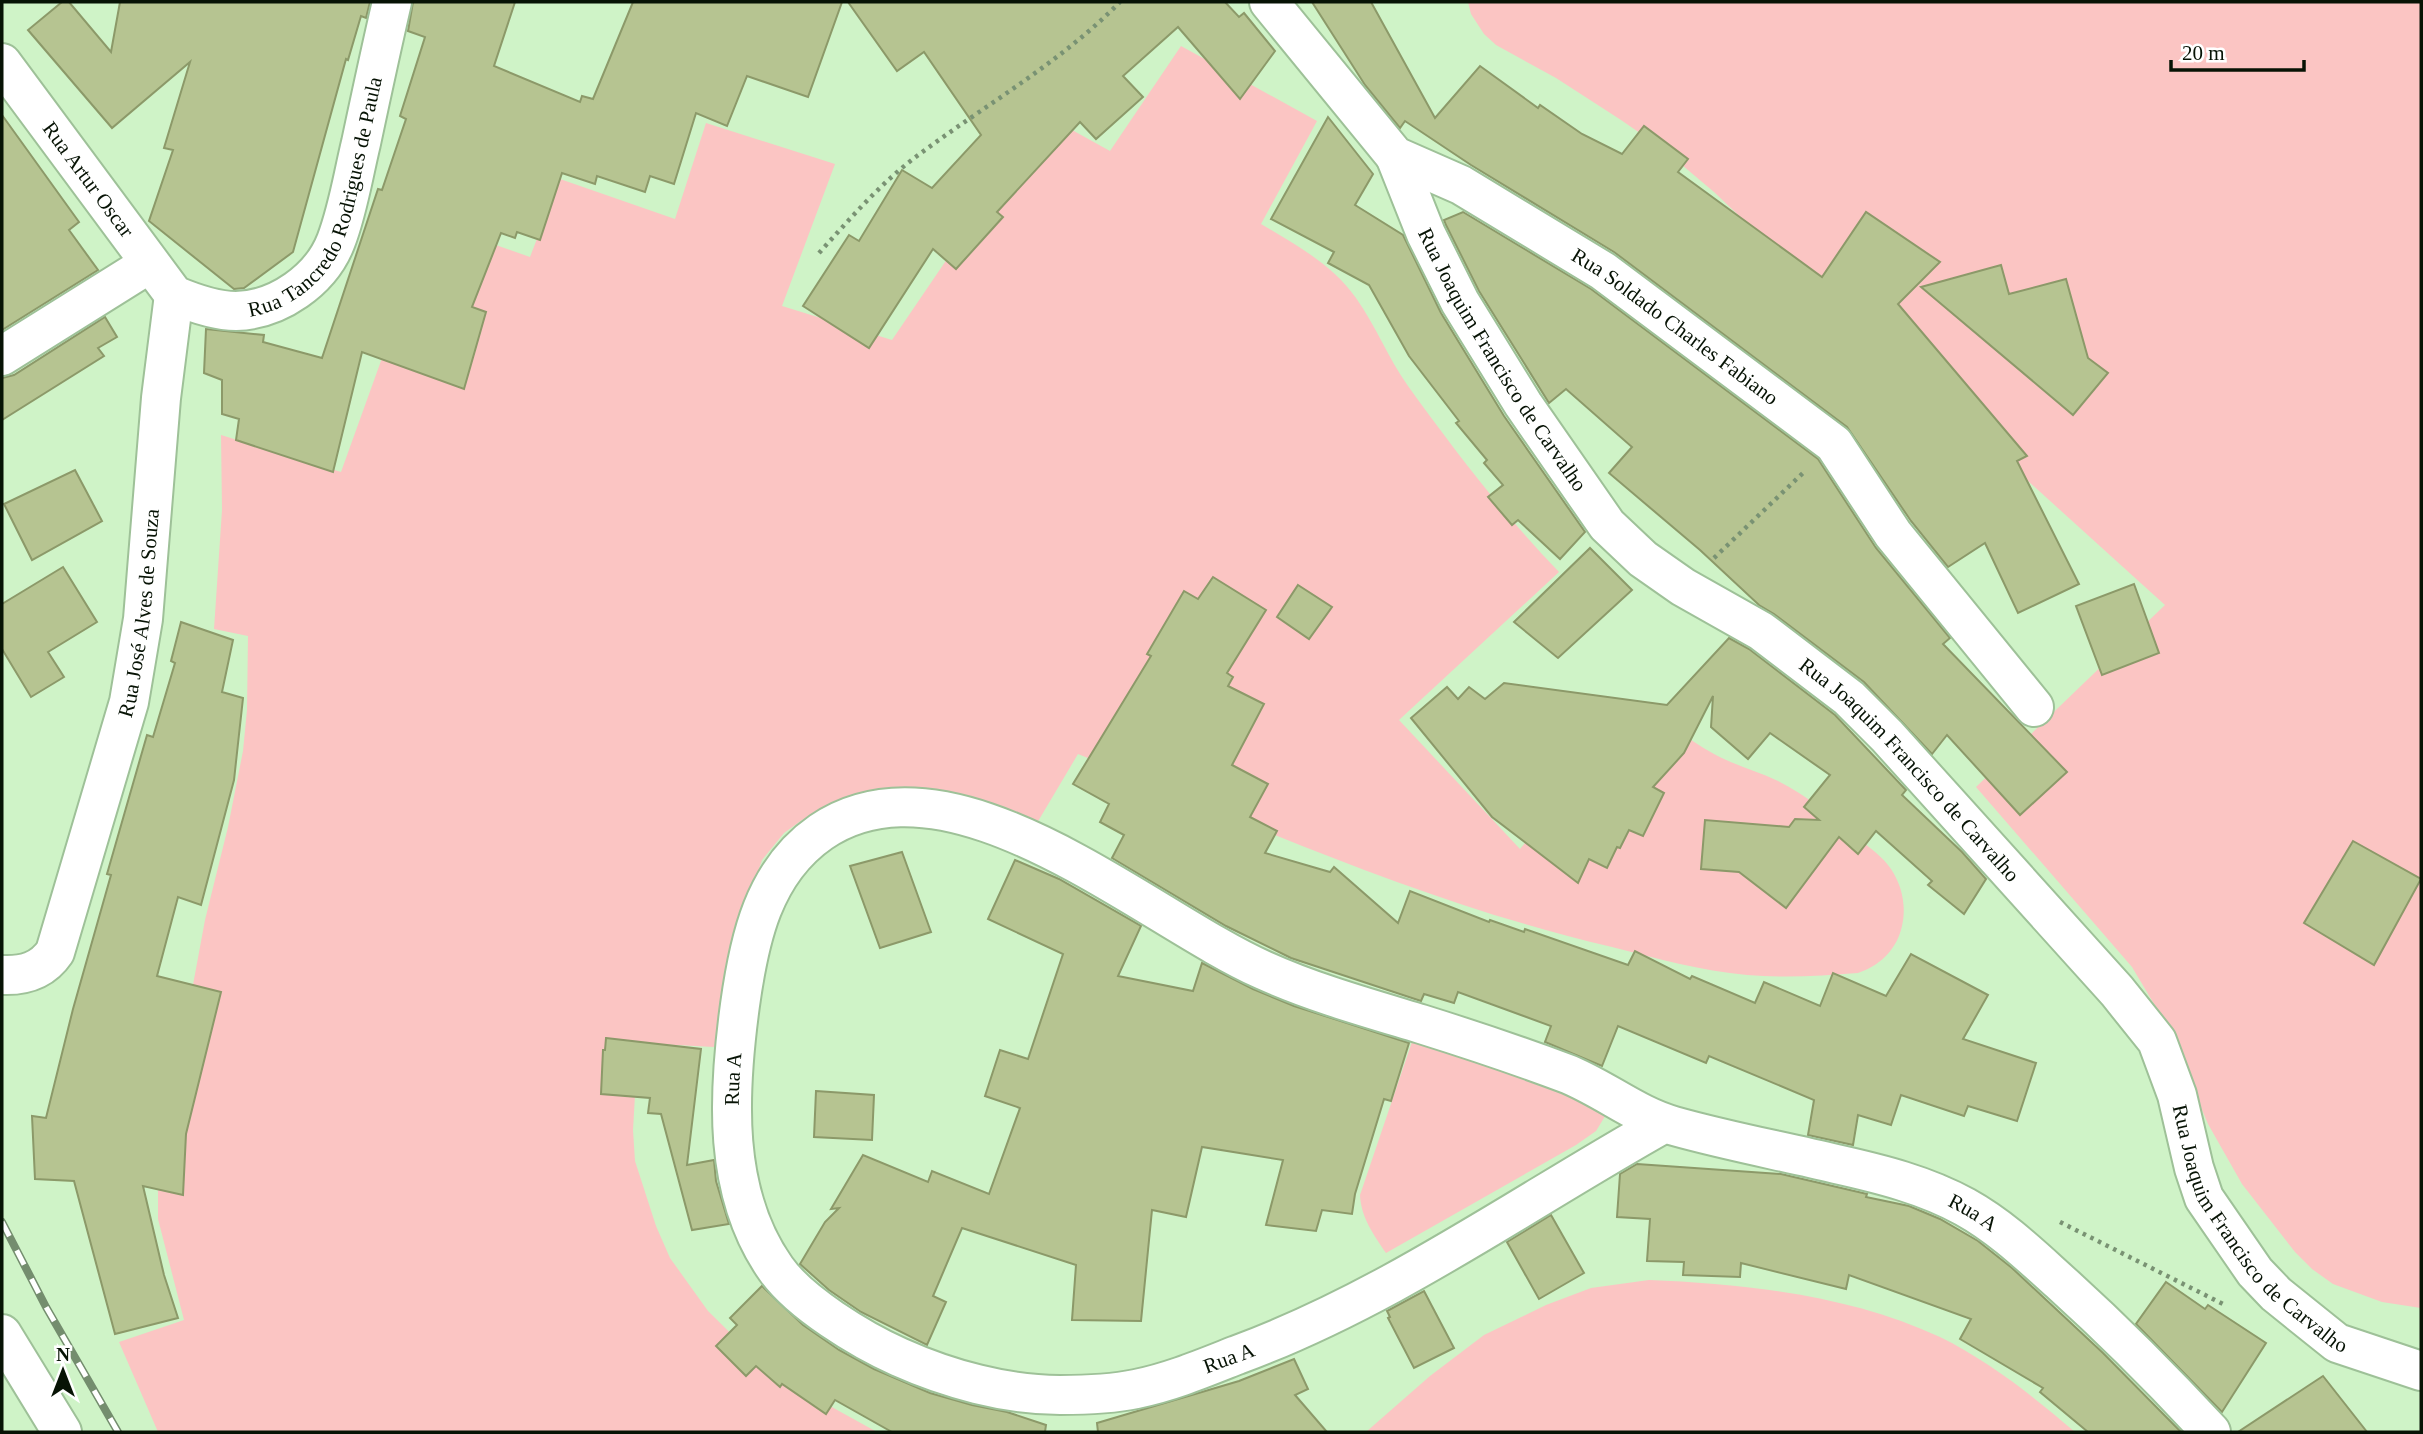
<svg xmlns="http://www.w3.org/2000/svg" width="2423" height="1434" viewBox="0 0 2423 1434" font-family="Georgia,serif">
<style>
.green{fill:#fbc5c3}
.building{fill:#b6c491;stroke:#8c9969;stroke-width:2}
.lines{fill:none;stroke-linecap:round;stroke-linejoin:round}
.minor-casing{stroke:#9ec198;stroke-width:42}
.path{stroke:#799273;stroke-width:4.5;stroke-dasharray:3.5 5;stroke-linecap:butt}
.minor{stroke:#fff;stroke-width:38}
.rail-casing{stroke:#748d6e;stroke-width:8}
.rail{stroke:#fff;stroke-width:5;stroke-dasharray:16;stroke-linecap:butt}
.labels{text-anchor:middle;stroke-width:6;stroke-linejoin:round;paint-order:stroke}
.street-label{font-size:21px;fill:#071305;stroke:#fff}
</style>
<rect width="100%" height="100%" fill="#cff3c7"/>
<g class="green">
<polygon points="1468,2 2421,2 2421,1308 2382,1302 2333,1284 2312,1269 2295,1252 2242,1184 2208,1124 2166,1024 2132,967 1976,787 2165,605 1827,299 1714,192 1663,149 1621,120 1556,78 1496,45 1484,34 1471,14"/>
<path d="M1181,46L1317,121L1261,224C1296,245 1332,264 1356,298C1376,326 1388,358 1408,386C1455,451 1503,514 1559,572L1399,720L1520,849L1639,703C1663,720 1687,739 1714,754C1734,765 1757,771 1778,781C1808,796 1834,818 1860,840C1870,848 1883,857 1891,869C1903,887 1907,909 1901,930C1895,951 1879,966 1858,973C1821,976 1784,978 1747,975C1701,971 1656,958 1612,947C1427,904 1253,825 1078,754L1037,823L974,797L935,792L845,801L822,809L802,820L784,833L762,860L746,906L714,1047L638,1043L633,1130L635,1161L656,1226L670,1258L708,1311L772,1374L877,1432H158L119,1342L184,1320L158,1219V1174L205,920L228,827L243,751L247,710L248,636L214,629L222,510L221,435L341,472L431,222L530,257L560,179L675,219L706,123L835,164L782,306L892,340L1045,115L1110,151Z"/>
<path d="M1413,1039L1596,1094L1607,1113L1596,1131L1576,1145L1386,1253C1374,1235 1361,1218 1360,1195Z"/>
<path d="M1649,1280C1747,1284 1850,1295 1940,1337C1989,1361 2034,1397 2075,1432H1366L1430,1376L1484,1335L1546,1305L1591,1288Z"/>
</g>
<g class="building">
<polygon points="62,2 69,2 111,52 120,2 370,2 366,18 361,16 348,60 346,59 293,252 244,288 234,289 149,221 173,150 164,148 190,62 112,128 28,30"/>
<polygon points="413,2 515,2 494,66 580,102 582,96 593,99 633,2 842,2 808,97 747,76 727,126 696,113 674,184 650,176 645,192 597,176 595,184 562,173 540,240 517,232 515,238 501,233 472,307 486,312 464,389 362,352 333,472 236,440 239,419 222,414 222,380 204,373 206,329 264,335 263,342 322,358 378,189 382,190 406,119 400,116 425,37 408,31"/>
<polygon points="848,2 1225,2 1239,17 1244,13 1275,51 1240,99 1178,27 1123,76 1143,97 1096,139 1080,122 997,212 1003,217 956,269 933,249 869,348 803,306 849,235 859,241 902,170 932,188 981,135 924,52 897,71"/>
<polygon points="1312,2 1371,2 1435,118 1480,66 1538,108 1540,105 1582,134 1622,154 1644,126 1688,159 1678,172 1822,277 1866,212 1940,262 1898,304 2027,456 2017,461 2079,584 2018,613 1985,543 1948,567 1911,521 1847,427 1614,252 1471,165 1405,121 1400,128 1365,85"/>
<polygon points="2,115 79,222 69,230 98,270 2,330"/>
<polygon points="1328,117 1373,174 1355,205 1403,235 1441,313 1504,416 1585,532 1560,559 1518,520 1512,525 1488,497 1503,485 1484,463 1487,460 1456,423 1459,421 1409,356 1369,285 1328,263 1334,252 1271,219"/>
<polygon points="1463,212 1591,289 1818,459 1876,548 1950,638 1943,644 2067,772 2020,815 1947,735 1932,754 1864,682 1774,614 1759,605 1700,550 1609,473 1632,447 1566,389 1549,403 1479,291 1446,225 1444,220"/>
<polygon points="2001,265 2009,294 2066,279 2088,358 2108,373 2073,415 1921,287"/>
<polygon points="105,317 117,337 98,348 104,356 2,420 2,378 14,375"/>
<polygon points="75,470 102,521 32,560 4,504"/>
<polygon points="1590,548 1632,590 1558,658 1514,622"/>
<polygon points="63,567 97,622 48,652 64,677 31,697 2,649 2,604"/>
<polygon points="1213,577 1266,610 1227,673 1233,677 1228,686 1264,704 1232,765 1268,784 1250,817 1277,831 1265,853 1330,872 1334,867 1398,923 1410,891 1489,922 1490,920 1524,932 1525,929 1628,965 1635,951 1690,979 1692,976 1755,1003 1764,982 1820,1006 1833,973 1886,996 1911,954 1988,995 1963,1039 2036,1063 2017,1121 1968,1106 1964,1116 1901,1095 1891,1125 1858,1115 1853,1145 1808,1135 1814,1100 1709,1056 1706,1063 1618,1026 1602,1066 1545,1042 1551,1026 1458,992 1454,1003 1424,994 1421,1001 1291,958 1226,926 1112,858 1124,835 1100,822 1109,804 1073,784 1151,656 1147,654 1184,591 1198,599"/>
<polygon points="2134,584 2159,653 2102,675 2076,606"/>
<polygon points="1298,585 1332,607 1309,639 1277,617"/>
<polygon points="181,622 233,640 222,692 243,698 234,780 201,905 178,897 157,976 221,992 186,1134 183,1195 143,1186 164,1275 178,1318 115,1334 74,1181 35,1179 32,1116 46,1118 73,1009 111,875 107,874 147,735 153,737 175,663 171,661"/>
<polygon points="1729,638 1749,649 1835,715 1906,790 1902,795 1962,852 1986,879 1964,914 1928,885 1932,881 1876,831 1858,854 1839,837 1786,908 1739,872 1701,869 1705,820 1789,827 1795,819 1819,820 1804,807 1830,775 1770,733 1748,759 1711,727 1713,696 1684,753 1653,787 1664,793 1643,836 1629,830 1620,848 1617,847 1607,868 1589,859 1578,883 1492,817 1411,718 1447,687 1458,699 1469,687 1485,699 1504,683 1667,705"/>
<polygon points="2353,841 2421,879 2374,965 2304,923"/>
<polygon points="902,852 931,932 880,948 850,866"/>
<polygon points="1015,860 1059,879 1141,926 1118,976 1193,991 1202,963 1253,989 1294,1006 1409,1043 1391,1101 1384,1099 1355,1194 1352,1214 1322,1210 1316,1231 1266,1225 1283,1160 1202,1147 1186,1217 1152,1210 1141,1321 1072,1320 1076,1265 962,1228 933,1296 946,1302 927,1345 861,1312 829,1290 800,1264 825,1222 839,1208 831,1209 863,1155 928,1182 932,1171 989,1194 1020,1108 985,1096 1000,1050 1028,1059 1063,954 988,919"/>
<polygon points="606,1038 701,1049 687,1165 714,1160 716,1181 729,1224 692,1230 661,1114 648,1113 650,1098 601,1094 603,1050 605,1050"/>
<polygon points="816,1091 874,1095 872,1140 814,1137"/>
<polygon points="1637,1164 1781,1174 1867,1194 1866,1197 1909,1206 1940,1219 1978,1241 2012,1268 2103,1353 2181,1432 2088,1432 2040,1392 2043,1388 1960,1339 1971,1319 1849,1275 1846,1289 1741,1263 1740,1277 1683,1275 1684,1262 1647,1261 1650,1219 1617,1217 1620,1174"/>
<polygon points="1551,1215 1584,1273 1539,1299 1507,1242"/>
<polygon points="2166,1282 2205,1309 2208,1305 2266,1343 2222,1412 2136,1324"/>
<polygon points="762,1286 803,1325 839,1350 874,1369 930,1393 972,1405 1007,1412 1046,1425 1045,1432 892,1432 835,1400 826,1414 782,1384 780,1387 756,1366 746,1376 716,1346 737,1325 730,1318"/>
<polygon points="1424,1291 1454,1348 1414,1368 1388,1318 1390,1317 1387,1311"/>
<polygon points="1294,1359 1308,1389 1295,1395 1327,1432 1098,1432 1097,1423 1239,1381"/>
<polygon points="2323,1376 2367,1432 2238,1432"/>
</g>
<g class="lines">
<defs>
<g id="minor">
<path id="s1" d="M1269,2L1395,156L1461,185L1603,271L1834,444L1893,534L2034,707"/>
<path id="s2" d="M2,63L174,295C193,303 215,311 236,311C278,310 321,280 336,241C348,210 353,176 361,143C371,96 381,49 392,2"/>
<path id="s3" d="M1395,156L1426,234L1460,302L1523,404L1607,525L1643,559L1683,587L1761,631L1849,698L1887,736L2117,991L2157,1041L2177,1095L2194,1168L2204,1198L2255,1272L2276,1294L2337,1343L2421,1371"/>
<polyline points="2,356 149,264"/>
<path id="s4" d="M2,975C24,976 42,971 55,952L129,702L143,619L161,398L174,295"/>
<path id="s5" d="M1663,1124C1522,1203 1389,1299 1237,1355C1204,1368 1171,1382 1136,1389C1112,1394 1085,1395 1060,1395C1006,1395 948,1379 899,1357C861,1340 800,1303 776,1269C722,1193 728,1093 740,1005C749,940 763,872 821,832C952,743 1146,918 1263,970C1314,993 1368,1008 1421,1024C1469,1039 1517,1055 1565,1073C1602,1087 1636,1116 1674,1126C1727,1141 1782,1151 1836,1164C1881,1174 1925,1185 1965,1207C2001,1227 2030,1255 2060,1282C2113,1330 2163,1380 2211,1432"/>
<polyline points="2,1334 62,1432"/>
</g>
</defs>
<use href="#minor" class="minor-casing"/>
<g class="path">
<path d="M819,253C849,220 878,186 913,159C983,106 1059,64 1120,2"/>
<polyline points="1714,558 1804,472"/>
<polyline points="2060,1222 2225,1305"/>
</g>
<use href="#minor" class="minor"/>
<defs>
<polyline id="rail" points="2,1222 46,1307 118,1432"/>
</defs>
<use href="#rail" class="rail-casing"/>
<use href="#rail" class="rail"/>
</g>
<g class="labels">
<g class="street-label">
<text dy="7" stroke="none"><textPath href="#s2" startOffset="145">Rua Artur Oscar</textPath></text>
<text dy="7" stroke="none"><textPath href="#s2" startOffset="508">Rua Tancredo Rodrigues de Paula</textPath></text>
<text dy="7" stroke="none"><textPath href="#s1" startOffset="528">Rua Soldado Charles Fabiano</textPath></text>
<text dy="7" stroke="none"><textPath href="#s3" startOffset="231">Rua Joaquim Francisco de Carvalho</textPath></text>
<text dy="7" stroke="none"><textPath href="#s4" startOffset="411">Rua José Alves de Souza</textPath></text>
<text dy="7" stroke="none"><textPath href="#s3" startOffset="819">Rua Joaquim Francisco de Carvalho</textPath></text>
<text dy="7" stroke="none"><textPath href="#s5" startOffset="1186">Rua A</textPath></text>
<text dy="7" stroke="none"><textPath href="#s5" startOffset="2697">Rua A</textPath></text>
<text dy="7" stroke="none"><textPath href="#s3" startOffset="1407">Rua Joaquim Francisco de Carvalho</textPath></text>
<text transform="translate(1229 1358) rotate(-20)" y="7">Rua A</text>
</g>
</g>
<rect width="2423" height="1434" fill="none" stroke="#071305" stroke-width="7"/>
<g transform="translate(63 1371)" stroke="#ffffff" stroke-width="5" paint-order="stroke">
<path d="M0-5L12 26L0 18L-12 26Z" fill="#071305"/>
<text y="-10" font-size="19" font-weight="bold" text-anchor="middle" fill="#071305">N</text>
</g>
<path d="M2171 60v10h133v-10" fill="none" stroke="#071305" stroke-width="3.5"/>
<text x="2182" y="60" font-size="21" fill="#071305" stroke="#ffffff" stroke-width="5" paint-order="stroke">20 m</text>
</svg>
